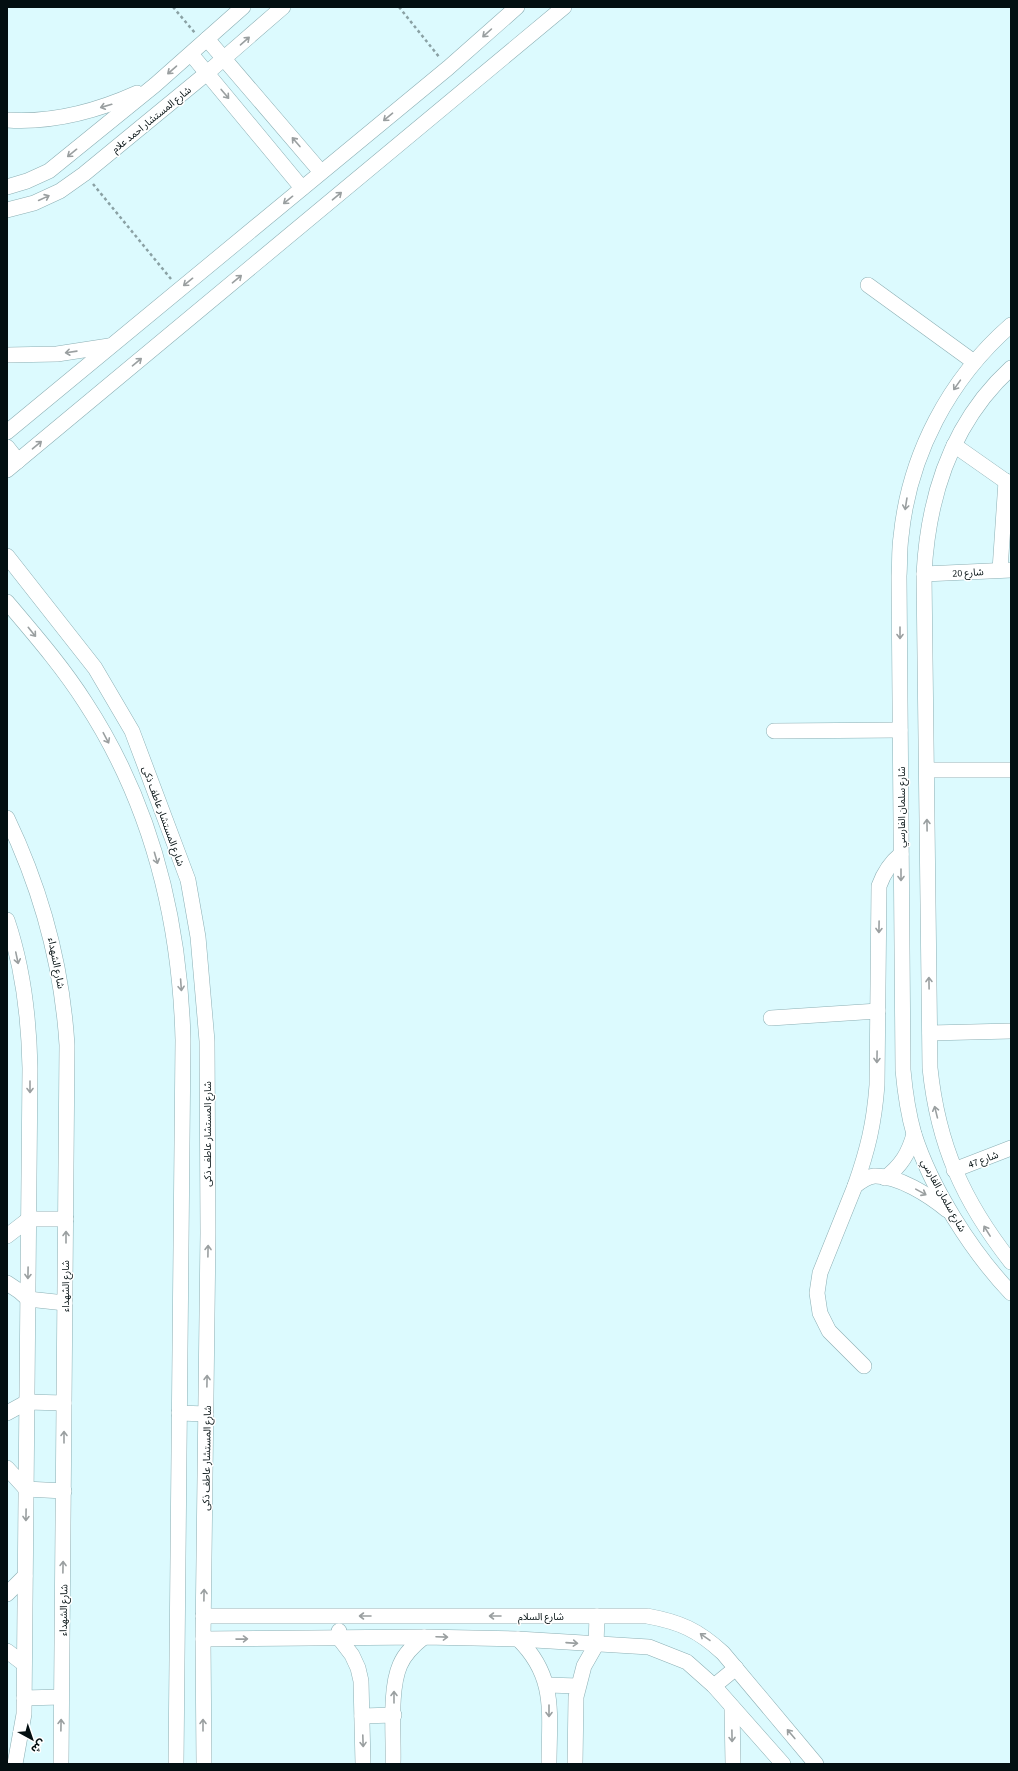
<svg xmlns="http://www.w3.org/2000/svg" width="1018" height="1771" viewBox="0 0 1018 1771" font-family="'Source Sans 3','Noto Sans Arabic',sans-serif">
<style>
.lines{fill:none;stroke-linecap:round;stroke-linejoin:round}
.minor-casing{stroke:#8cafb4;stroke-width:16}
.path{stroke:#8aa1a4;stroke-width:2.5;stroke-dasharray:3 3;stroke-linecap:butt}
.minor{stroke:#fff;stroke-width:15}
.oneway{stroke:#9a9fa0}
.labels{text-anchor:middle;stroke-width:3;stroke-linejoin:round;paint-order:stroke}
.street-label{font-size:10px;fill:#030f11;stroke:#fff}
</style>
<rect width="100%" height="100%" fill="#dcfafe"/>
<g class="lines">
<defs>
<g id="minor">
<polyline points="207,39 321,172"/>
<polyline points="191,54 302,188"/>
<path d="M7,120C51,123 97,111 137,93"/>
<polyline points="7,187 27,181 49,171 155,85 243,7"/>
<polyline points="7,210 34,203 60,191 84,174 207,73 283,7"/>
<polyline points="868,285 974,362"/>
<path d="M1011,325C949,379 909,455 901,537C899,550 900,563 899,576L903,1070C905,1092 908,1113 914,1134C931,1188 972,1252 1011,1293"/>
<polyline points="7,355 57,354 109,346"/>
<path d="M1011,368C952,422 928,497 924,574L930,1068C938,1145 963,1201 1011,1262"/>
<polyline points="7,432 448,68 517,7"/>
<polyline points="954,445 1011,485"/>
<polyline points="7,447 18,461"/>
<polyline points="7,470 564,7"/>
<polyline points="7,556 95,668 132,731 188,880 198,937 207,1041 208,1233 203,1639 204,1764"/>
<polyline points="1000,570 1006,481"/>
<polyline points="924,574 1011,570"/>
<path d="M7,602C34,634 62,666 85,702C151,803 180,920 183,1040L176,1764"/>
<polyline points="774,731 900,730"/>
<polyline points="927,770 1011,770"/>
<path d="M7,818C42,891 62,965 67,1045L61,1764"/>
<path d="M7,920C23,967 29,1018 30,1068L24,1714L15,1764"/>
<polyline points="771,1018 878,1011"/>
<polyline points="930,1033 1011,1031"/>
<polyline points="954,1170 1011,1148"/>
<path d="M885,1178C901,1166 909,1153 914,1134"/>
<path d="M855,1186C868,1149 874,1124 877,1085L879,886C884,872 890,863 901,854"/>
<polyline points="7,1236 29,1219 66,1219"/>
<polyline points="7,1283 19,1291 28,1299 65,1303"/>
<path d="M864,1366L829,1331L820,1313L817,1293L820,1273L855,1186C861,1181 867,1177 874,1176C898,1175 930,1196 947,1210"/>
<polyline points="7,1413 27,1402 64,1403"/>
<polyline points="179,1413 206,1414"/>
<polyline points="7,1468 26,1489 64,1491"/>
<polyline points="7,1594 25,1576"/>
<path d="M203,1616H647C680,1622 698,1630 723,1653L816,1764"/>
<polyline points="339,1631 339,1638 352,1655 358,1668 361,1681 363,1764"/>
<polyline points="203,1639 424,1637 518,1639 649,1647 687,1662 714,1686 783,1764"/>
<path d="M518,1639C557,1677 549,1714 549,1764"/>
<polyline points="7,1651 24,1664"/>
<polyline points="547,1685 578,1686"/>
<polyline points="714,1686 736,1668"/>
<polyline points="24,1698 61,1697"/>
<polyline points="732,1707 733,1764"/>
<polyline points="362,1716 394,1715"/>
<path d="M393,1764C394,1736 389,1690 400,1665C405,1653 414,1645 424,1637"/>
<polyline points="575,1764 576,1697 584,1666 596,1645 597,1616"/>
</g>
</defs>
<use href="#minor" class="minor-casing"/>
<g class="path">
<polyline points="173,7 195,33"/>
<polyline points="399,7 440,58"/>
<polyline points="93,184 171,279"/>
</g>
<use href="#minor" class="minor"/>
</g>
<defs><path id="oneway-shaft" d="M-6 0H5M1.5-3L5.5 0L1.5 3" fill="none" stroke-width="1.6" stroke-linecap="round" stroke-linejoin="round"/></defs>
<g class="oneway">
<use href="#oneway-shaft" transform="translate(487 33) rotate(138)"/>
<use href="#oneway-shaft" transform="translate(245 41) rotate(-41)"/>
<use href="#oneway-shaft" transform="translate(172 70) rotate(139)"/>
<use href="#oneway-shaft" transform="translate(225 94) rotate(50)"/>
<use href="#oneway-shaft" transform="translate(106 106) rotate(164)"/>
<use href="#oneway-shaft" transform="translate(388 117) rotate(140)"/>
<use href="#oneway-shaft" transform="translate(296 142) rotate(-131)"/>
<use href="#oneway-shaft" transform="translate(72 153) rotate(141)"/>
<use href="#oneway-shaft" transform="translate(337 196) rotate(-40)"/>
<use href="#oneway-shaft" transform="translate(44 198) rotate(-25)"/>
<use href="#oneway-shaft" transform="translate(288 200) rotate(141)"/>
<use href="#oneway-shaft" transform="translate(237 279) rotate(-40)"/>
<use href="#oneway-shaft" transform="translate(188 282) rotate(141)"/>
<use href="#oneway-shaft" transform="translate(71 352) rotate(172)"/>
<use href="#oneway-shaft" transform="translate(137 362) rotate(-40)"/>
<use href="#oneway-shaft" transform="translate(957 385) rotate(125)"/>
<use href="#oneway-shaft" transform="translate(37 445) rotate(-40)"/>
<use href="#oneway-shaft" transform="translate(906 504) rotate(99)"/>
<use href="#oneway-shaft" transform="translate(32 632) rotate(51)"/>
<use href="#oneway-shaft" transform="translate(900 633) rotate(90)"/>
<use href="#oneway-shaft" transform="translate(106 738) rotate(62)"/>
<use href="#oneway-shaft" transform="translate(927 825) rotate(-91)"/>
<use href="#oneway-shaft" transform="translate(156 858) rotate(74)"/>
<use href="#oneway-shaft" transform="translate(901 875) rotate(90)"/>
<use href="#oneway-shaft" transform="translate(879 927) rotate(91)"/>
<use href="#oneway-shaft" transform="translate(17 958) rotate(78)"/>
<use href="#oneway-shaft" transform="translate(929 983) rotate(-91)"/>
<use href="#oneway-shaft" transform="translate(181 985) rotate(86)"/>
<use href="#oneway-shaft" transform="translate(877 1057) rotate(91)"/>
<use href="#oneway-shaft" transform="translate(30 1087) rotate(90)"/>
<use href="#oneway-shaft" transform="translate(936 1112) rotate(-104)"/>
<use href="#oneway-shaft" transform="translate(921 1192) rotate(29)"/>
<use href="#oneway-shaft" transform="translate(987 1231) rotate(-122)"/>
<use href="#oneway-shaft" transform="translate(66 1237) rotate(-90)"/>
<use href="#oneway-shaft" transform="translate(208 1251) rotate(-89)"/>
<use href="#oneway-shaft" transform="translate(28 1273) rotate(91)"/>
<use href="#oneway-shaft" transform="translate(207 1381) rotate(-89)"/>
<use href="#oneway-shaft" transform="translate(64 1437) rotate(-90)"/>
<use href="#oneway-shaft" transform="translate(26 1515) rotate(91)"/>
<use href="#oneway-shaft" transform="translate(63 1567) rotate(-89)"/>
<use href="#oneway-shaft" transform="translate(204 1595) rotate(-89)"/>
<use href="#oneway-shaft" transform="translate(365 1616) rotate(-180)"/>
<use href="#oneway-shaft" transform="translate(495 1616) rotate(-180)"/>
<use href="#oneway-shaft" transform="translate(442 1637) rotate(2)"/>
<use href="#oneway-shaft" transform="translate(705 1637) rotate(-145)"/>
<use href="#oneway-shaft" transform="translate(242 1639) rotate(-1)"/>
<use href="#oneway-shaft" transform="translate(572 1643) rotate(4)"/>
<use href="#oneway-shaft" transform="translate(394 1697) rotate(-90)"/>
<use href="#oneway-shaft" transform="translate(549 1711) rotate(90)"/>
<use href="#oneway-shaft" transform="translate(61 1725) rotate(-89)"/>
<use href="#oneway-shaft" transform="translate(203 1725) rotate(-90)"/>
<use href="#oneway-shaft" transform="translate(791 1734) rotate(-130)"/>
<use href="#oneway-shaft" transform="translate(732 1736) rotate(89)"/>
<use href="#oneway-shaft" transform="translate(363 1741) rotate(88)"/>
</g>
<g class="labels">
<g class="street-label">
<text transform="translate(151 119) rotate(-39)" y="4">شارع المستشار احمد علام</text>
<text transform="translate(968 572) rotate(-3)" y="4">شارع 20</text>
<text transform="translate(901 807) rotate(-90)" y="4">شارع سلمان الفارسي</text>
<text transform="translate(164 816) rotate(70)" y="4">شارع المستشار عاطف ذكى</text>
<text transform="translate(57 963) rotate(79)" y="4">شارع الشهداء</text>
<text transform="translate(207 1134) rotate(-90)" y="4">شارع المستشار عاطف ذكى</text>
<text transform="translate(983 1159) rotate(-21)" y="4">شارع 47</text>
<text transform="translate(944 1195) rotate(61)" y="4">شارع سلمان الفارسي</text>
<text transform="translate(65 1286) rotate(-90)" y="4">شارع الشهداء</text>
<text transform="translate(206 1458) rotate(-89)" y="4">شارع المستشار عاطف ذكى</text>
<text transform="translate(63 1610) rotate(-89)" y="4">شارع الشهداء</text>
<text x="541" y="1620">شارع السلام</text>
</g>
</g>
<rect width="1018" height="1771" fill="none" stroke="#030f11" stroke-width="16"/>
<g transform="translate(32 1739) rotate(140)" stroke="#ffffff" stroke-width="3" paint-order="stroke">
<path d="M0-3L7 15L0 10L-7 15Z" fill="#030f11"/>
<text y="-6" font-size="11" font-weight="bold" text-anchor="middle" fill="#030f11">ش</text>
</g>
</svg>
